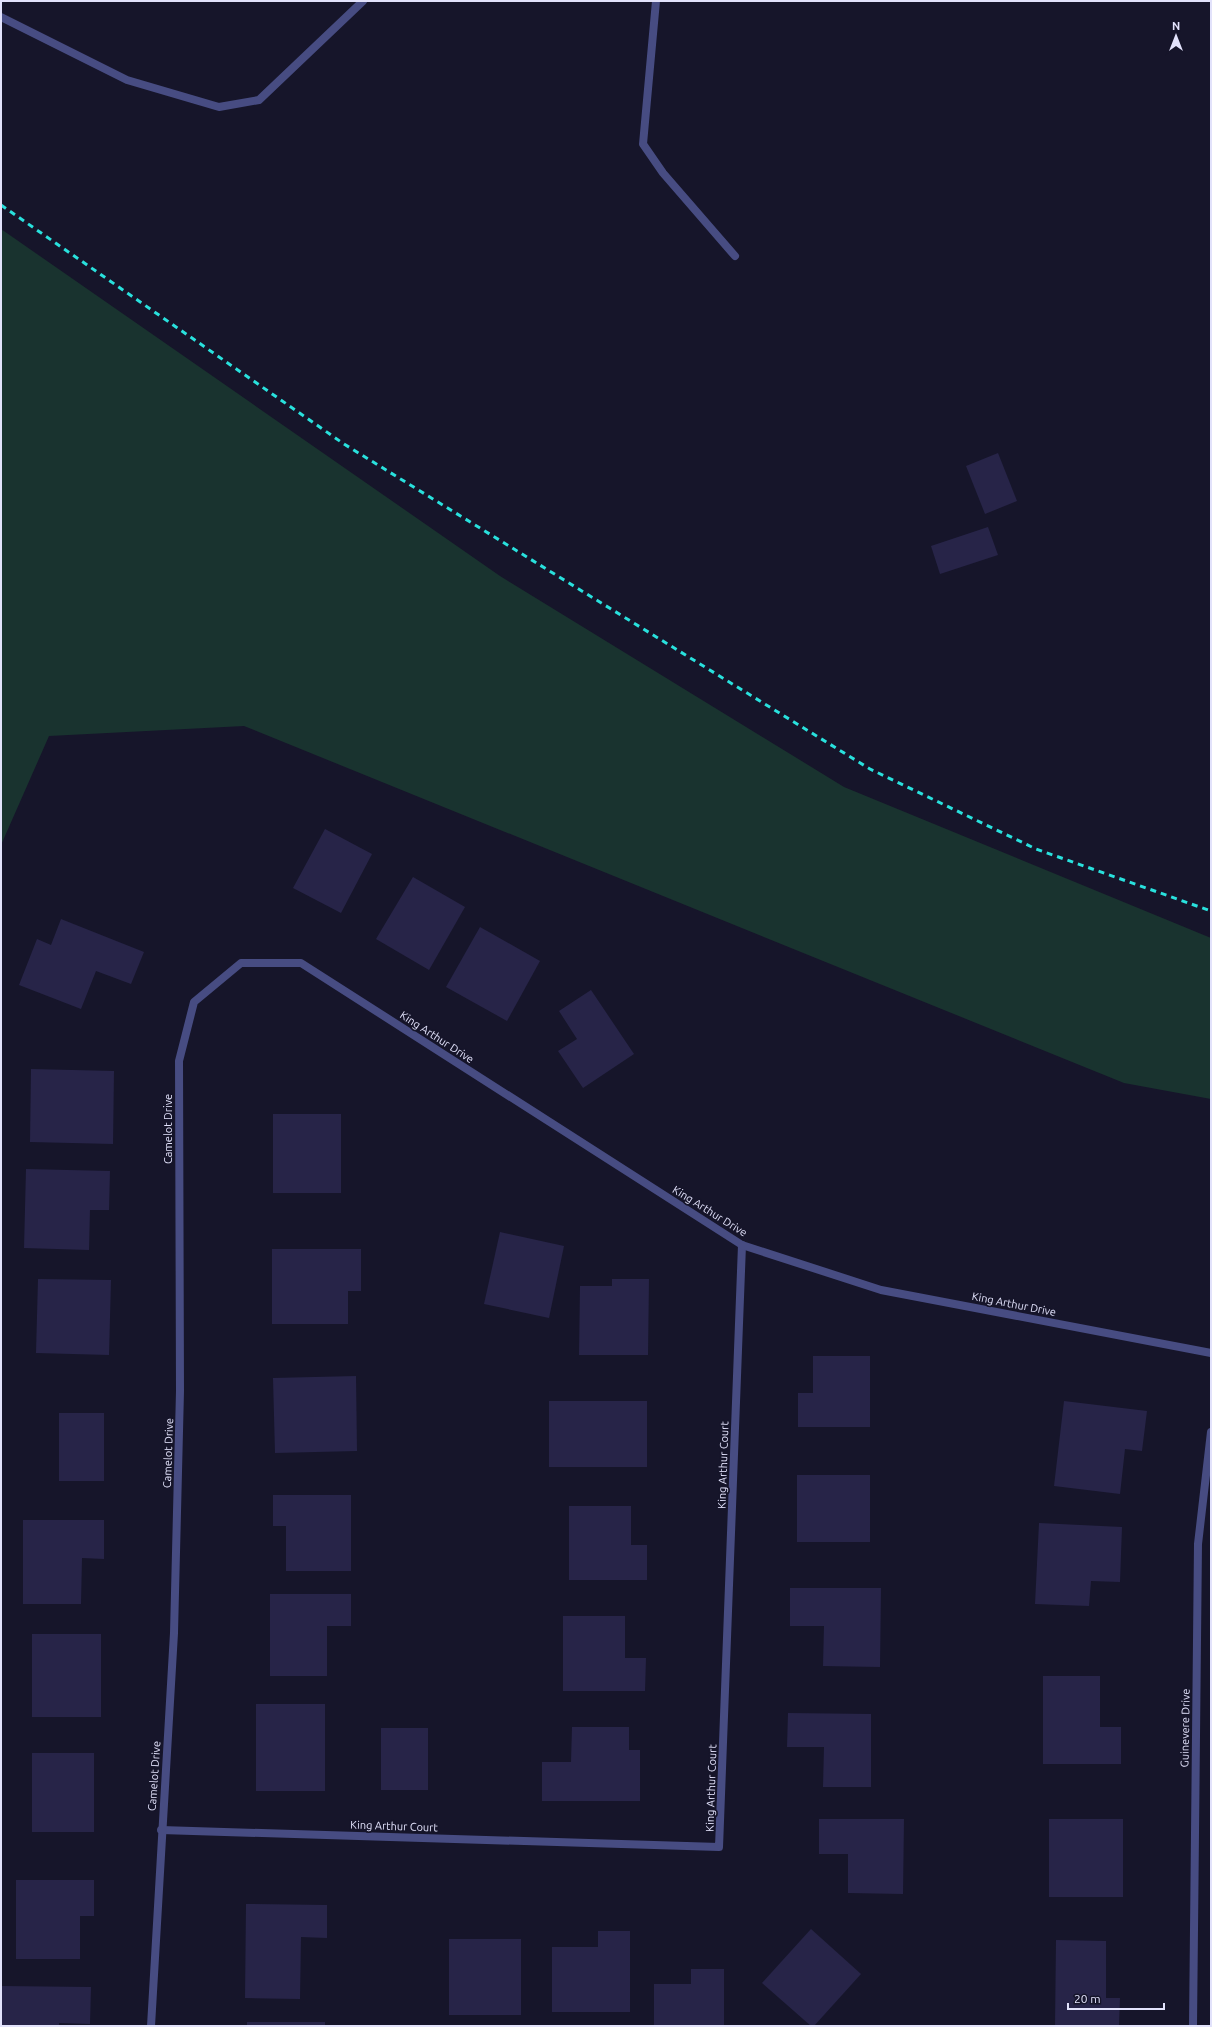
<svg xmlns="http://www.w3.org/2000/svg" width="1212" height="2027" viewBox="0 0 1212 2027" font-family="Ubuntu,sans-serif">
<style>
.green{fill:#19332f}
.building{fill:#272448}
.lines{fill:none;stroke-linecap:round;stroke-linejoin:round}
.service{stroke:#474c82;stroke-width:8}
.minor{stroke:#474c82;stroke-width:8}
.rail{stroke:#29e1dd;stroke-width:3;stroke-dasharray:6 5;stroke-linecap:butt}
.labels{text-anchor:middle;stroke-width:3.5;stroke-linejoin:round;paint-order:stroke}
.street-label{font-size:11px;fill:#e2e2fb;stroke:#16152a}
</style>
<rect width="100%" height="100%" fill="#16152a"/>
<polygon class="green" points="1,229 500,576 844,787 1211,938 1211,1099 1124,1083 244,726 49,736 1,845"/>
<g class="building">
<polygon points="998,453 1017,501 985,514 966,466"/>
<polygon points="988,527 998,555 940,574 931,546"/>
<polygon points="325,829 372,854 341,913 293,888"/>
<polygon points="413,877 465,907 429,970 376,939"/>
<polygon points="61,919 144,952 131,984 96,971 81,1009 19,985 37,939 51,945"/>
<polygon points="480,927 540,961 507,1021 446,987"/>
<polygon points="591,990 634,1054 583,1088 558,1051 577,1039 559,1011"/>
<polygon points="31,1069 114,1071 113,1144 30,1142"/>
<rect x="273" y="1114" width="68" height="79"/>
<polygon points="26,1169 110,1171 109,1210 90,1210 89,1250 24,1248"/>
<polygon points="500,1232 564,1246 549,1318 484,1304"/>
<polygon points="272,1249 361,1249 361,1291 348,1291 348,1324 272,1324"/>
<polygon points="38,1279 111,1280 109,1355 36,1353"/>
<polygon points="612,1279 649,1279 648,1355 579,1355 580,1286 612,1286"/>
<polygon points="813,1356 870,1356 870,1427 798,1427 798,1393 813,1393"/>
<polygon points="356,1376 357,1451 275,1453 273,1378"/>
<rect x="549" y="1401" width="98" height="66"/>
<polygon points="1064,1401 1147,1411 1142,1451 1125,1449 1120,1494 1054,1486"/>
<rect x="59" y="1413" width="45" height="68"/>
<rect x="797" y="1475" width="73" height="67"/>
<polygon points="273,1495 351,1495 351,1571 286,1571 286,1526 273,1526"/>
<polygon points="569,1506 631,1506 631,1545 647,1545 647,1580 569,1580"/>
<polygon points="23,1520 104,1520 104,1559 82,1558 81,1604 23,1604"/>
<polygon points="1039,1523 1122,1527 1120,1582 1091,1581 1089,1606 1035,1604"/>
<polygon points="790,1588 881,1588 880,1667 823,1666 824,1626 790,1626"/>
<polygon points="270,1594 351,1594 351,1626 327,1626 327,1676 270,1676"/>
<polygon points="563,1616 625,1616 625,1658 646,1658 645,1691 563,1691"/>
<rect x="32" y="1634" width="69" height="83"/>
<polygon points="1043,1676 1100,1676 1100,1727 1121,1727 1121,1764 1043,1764"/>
<rect x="256" y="1704" width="69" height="87"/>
<polygon points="788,1713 871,1714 871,1787 823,1787 824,1747 787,1747"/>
<polygon points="572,1727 629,1727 629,1750 640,1750 640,1801 542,1801 542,1762 571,1762"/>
<rect x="381" y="1728" width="47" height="62"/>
<rect x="32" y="1753" width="62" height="79"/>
<polygon points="819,1819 904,1819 903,1894 848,1893 848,1854 819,1854"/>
<rect x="1049" y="1819" width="74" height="78"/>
<polygon points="16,1880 94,1880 94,1916 80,1916 80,1959 16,1959"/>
<polygon points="246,1904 327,1905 327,1938 301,1937 300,1999 245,1998"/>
<polygon points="811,1929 861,1974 814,2026 811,2026 762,1983"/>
<polygon points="598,1931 630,1931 630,2012 552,2012 552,1947 598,1947"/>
<rect x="449" y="1939" width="72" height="76"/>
<polygon points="1056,1940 1106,1941 1106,1998 1120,1998 1119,2026 1055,2026"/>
<polygon points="691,1969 724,1969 724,2026 654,2026 654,1984 691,1984"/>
<polygon points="2,1986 91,1987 90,2024 59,2023 59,2026 2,2026"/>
<rect x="247" y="2022" width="78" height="4"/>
</g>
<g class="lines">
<g class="service">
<polyline points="656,1 643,144 663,173 735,256"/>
<polyline points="1,17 127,80 219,107 259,100 363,1"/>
</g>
<g class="minor">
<polyline points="161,1830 719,1847 742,1245"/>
<polyline points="151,2026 174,1633 180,1391 179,1061 194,1002 241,963 301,963 742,1245 881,1290 1211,1353"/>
<polyline points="1193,2026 1198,1544 1211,1432"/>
</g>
<polyline class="rail" points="1,205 344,444 870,769 1036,849 1211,911"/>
</g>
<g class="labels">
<g class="street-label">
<text transform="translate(437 1037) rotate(33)" y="4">King Arthur Drive</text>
<text transform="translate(168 1129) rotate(-90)" y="4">Camelot Drive</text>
<text transform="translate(710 1211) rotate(32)" y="4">King Arthur Drive</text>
<text transform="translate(1014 1304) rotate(11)" y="4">King Arthur Drive</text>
<text transform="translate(168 1453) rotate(-88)" y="4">Camelot Drive</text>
<text transform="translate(723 1465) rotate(-88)" y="4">King Arthur Court</text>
<text transform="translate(1185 1728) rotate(-89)" y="4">Guinevere Drive</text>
<text transform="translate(154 1776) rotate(-86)" y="4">Camelot Drive</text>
<text transform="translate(711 1788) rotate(-88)" y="4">King Arthur Court</text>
<text transform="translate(394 1826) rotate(2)" y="4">King Arthur Court</text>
</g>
</g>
<rect width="1212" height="2027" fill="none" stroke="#e2e2fb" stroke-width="4"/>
<g transform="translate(1176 36)" stroke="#16152a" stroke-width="3" paint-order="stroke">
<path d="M0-3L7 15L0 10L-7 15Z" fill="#e2e2fb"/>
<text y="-6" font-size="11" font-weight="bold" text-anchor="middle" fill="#e2e2fb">N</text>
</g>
<path d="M1068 2003v6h96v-6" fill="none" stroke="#e2e2fb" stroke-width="2"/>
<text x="1074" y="2003" font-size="12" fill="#e2e2fb" stroke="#16152a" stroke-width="3" paint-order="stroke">20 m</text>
</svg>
